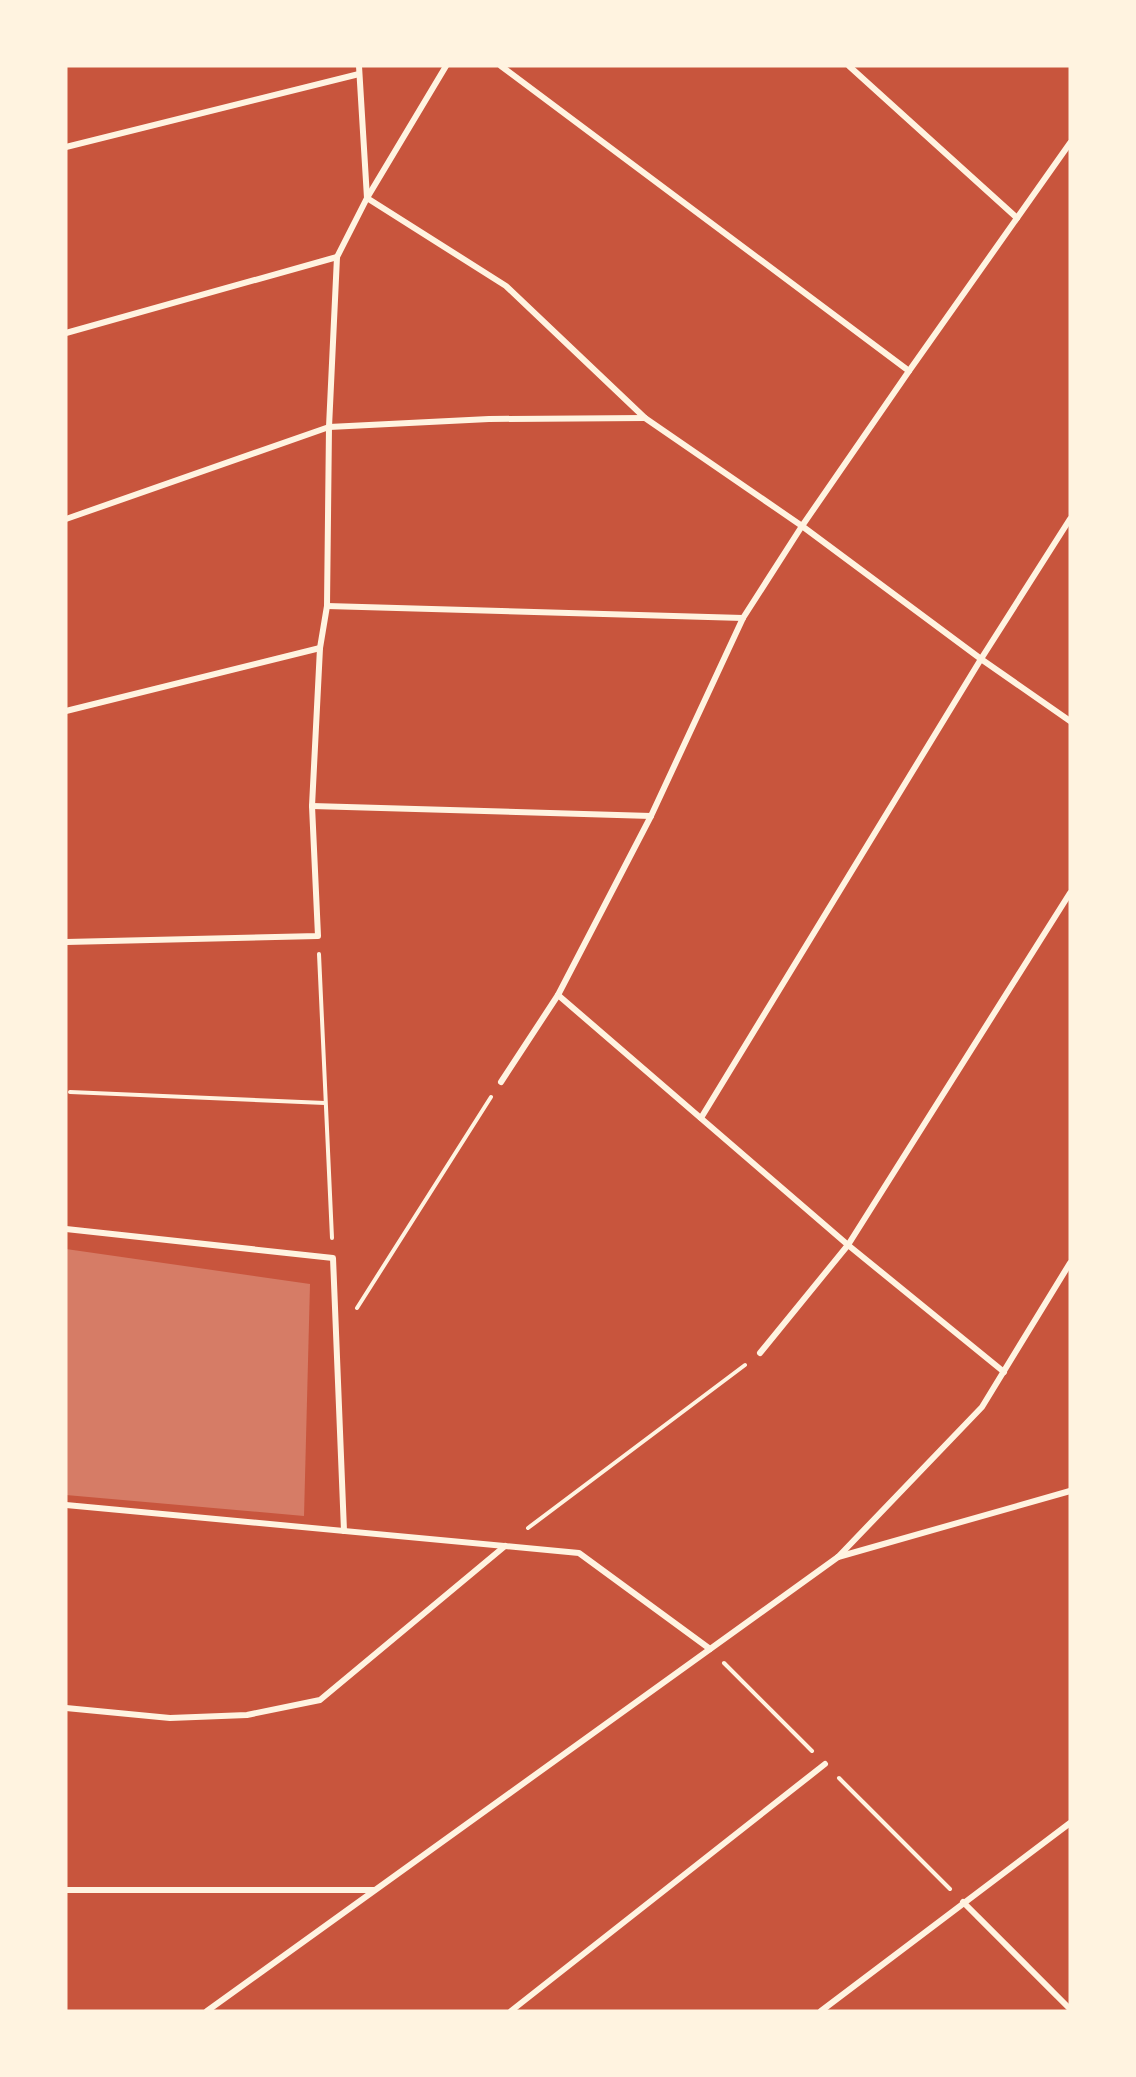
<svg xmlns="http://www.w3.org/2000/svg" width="1136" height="2077" viewBox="0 0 1136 2077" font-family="'IBM Plex Sans',sans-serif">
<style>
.building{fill:#d67c66}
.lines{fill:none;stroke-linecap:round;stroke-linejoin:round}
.path{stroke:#fff3e0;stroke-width:4}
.minor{stroke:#fff3e0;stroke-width:6}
</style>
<rect width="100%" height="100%" fill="#c8553d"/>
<polygon class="building" points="66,1249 310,1284 304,1516 66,1495"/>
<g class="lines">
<g class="path">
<polyline points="319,954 332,1238"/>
<polyline points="70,1092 325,1103"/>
<polyline points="357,1308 491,1097"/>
<polyline points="528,1528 745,1365"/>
<polyline points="724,1663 812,1751"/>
<polyline points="839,1778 950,1889"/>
</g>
<g class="minor">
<polyline points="446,66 367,198 506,286 645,418 802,526 981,659 1070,721"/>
<polyline points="501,66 909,371"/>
<polyline points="849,66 1017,218"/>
<polyline points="66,147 359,74"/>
<polyline points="66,333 337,257"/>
<polyline points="66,519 329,427 489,419 645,418"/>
<polyline points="327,606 743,618"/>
<polyline points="66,711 320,648"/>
<polyline points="312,806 651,816"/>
<polyline points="66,942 318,936 312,806 320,648 327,606 329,427 337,257 367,198 359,66"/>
<polyline points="558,995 848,1245 1004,1372"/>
<polyline points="501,1082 558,995 651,816 743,618 802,526 909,371 1070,143"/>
<polyline points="701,1118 981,659 1070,519"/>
<polyline points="66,1229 333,1258 344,1531"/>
<polyline points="760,1353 848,1245 1070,893"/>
<polyline points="66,1505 579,1553 710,1649"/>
<polyline points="838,1557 1070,1491"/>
<polyline points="66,1708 170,1718 247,1715 320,1700 505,1546"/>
<polyline points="66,1890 374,1890"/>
<polyline points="963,1902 1070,2009"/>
<polyline points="207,2011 838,1557 982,1407 1070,1263"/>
<polyline points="511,2011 825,1764"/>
<polyline points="821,2011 1070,1823"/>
</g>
</g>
<rect width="1136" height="2077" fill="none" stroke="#fff3e0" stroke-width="135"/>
</svg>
